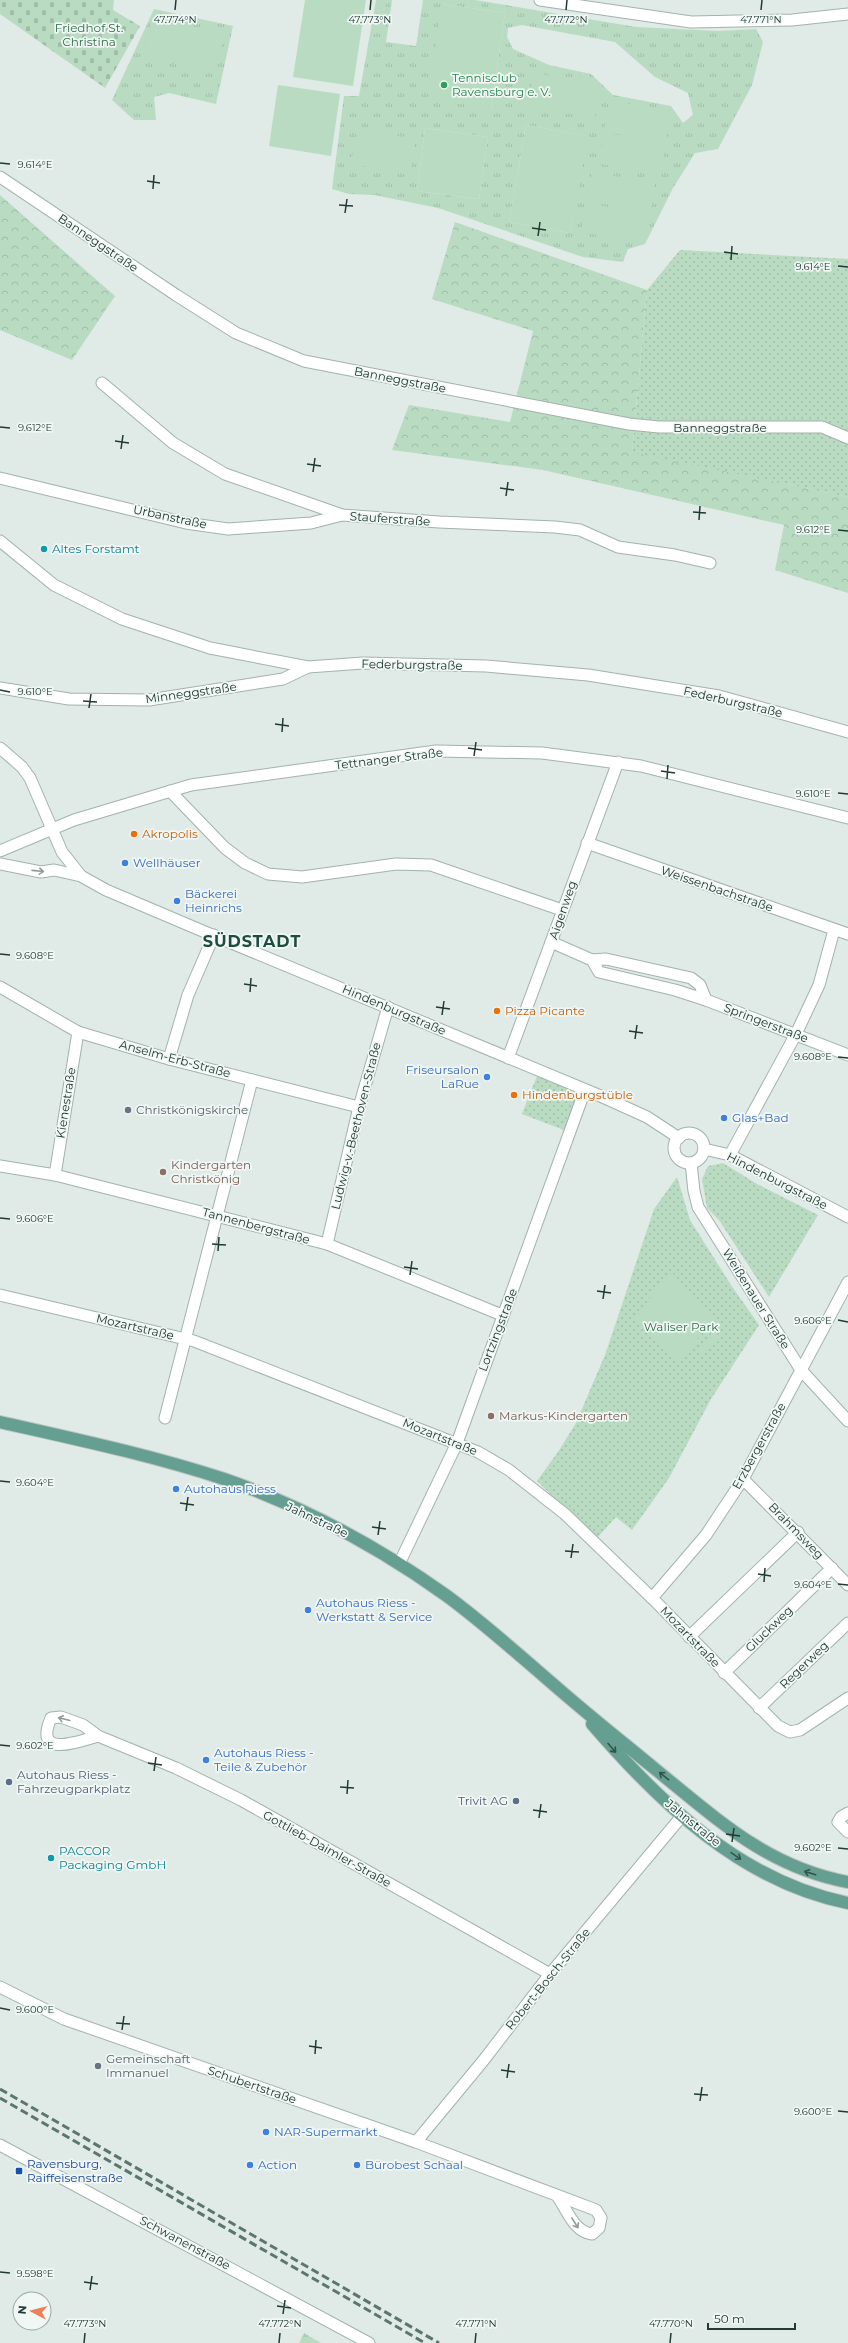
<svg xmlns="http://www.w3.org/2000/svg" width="848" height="2343" viewBox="0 0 848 2343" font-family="Montserrat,sans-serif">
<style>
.grass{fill:url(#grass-tufts);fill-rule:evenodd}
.forest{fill:url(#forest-crowns)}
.cemetery{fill:url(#cemetery-stones)}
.park{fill:url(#park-dots)}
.pitch{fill:#b9dbc2}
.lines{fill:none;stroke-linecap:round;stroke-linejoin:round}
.minor-casing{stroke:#a3b2ad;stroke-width:13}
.major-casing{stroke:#bcc4c2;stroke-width:14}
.minor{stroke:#fff;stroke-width:11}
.major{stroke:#659f91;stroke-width:12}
.rail{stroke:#5b766f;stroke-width:3;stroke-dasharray:8 4;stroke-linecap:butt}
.oneway{stroke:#909c9a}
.oneway2{stroke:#32534b}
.ticks{fill:none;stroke:#213a34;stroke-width:1.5}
.leisure-dot{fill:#2e9e5b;stroke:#f0f7f4;stroke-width:1.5}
.culture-dot{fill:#0f9aa8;stroke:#f0f7f4;stroke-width:1.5}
.food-dot{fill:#e8710a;stroke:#f0f7f4;stroke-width:1.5}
.shop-dot{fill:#3f7fe0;stroke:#f0f7f4;stroke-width:1.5}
.worship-dot{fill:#6b7280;stroke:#f0f7f4;stroke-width:1.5}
.education-dot{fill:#8d6e63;stroke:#f0f7f4;stroke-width:1.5}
.service-dot{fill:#5c6f8a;stroke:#f0f7f4;stroke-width:1.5}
.transit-dot{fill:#1a4fb4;stroke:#f0f7f4;stroke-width:1.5}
.labels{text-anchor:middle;stroke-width:3.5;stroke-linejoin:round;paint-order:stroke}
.park-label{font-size:12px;fill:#2c7047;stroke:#f0f7f4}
.leisure-label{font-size:12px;fill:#27864d;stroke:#f0f7f4;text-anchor:start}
.street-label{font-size:12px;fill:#213a34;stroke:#f0f7f4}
.culture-label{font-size:12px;fill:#0d838f;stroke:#f0f7f4;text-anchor:start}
.food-label{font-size:12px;fill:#c56008;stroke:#f0f7f4;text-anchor:start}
.shop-label{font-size:12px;fill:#366cbe;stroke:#f0f7f4;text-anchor:start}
.worship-label{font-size:12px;fill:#5b616d;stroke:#f0f7f4;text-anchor:start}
.education-label{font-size:12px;fill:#785e54;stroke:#f0f7f4;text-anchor:start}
.service-label{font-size:12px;fill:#4e5e75;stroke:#f0f7f4;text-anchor:start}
.transit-label{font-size:12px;fill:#164399;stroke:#f0f7f4;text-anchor:start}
.district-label{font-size:16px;font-weight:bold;letter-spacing:1px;fill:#1d4c41;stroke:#f0f7f4}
.ticks-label{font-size:10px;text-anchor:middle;fill:#213a34;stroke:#f0f7f4;stroke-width:3.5;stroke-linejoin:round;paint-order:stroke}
</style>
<defs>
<pattern id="grass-tufts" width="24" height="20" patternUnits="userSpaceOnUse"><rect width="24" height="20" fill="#b9dbc2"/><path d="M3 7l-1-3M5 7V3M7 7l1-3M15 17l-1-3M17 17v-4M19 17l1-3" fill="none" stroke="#9fbda7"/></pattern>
<pattern id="forest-crowns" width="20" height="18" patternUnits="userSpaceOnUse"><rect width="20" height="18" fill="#b9dbc2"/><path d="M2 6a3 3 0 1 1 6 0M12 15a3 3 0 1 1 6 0" fill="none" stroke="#9fbda7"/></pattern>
<pattern id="cemetery-stones" width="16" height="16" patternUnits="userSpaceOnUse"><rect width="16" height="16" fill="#b9dbc2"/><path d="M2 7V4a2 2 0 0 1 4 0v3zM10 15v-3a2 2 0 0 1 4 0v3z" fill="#9fbda7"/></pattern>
<pattern id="park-dots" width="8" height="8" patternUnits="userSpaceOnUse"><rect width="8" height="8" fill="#b9dbc2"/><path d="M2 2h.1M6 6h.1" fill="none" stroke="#9fbda7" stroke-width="1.8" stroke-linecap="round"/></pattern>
</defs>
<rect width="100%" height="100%" fill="#e0eae6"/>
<g class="grass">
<path d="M376,0H392L386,42L416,46L423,0H475L636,27L718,31L756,29L763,42L752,85L718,149L695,153L673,188L645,244L628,249L623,262L583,257L438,208L374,195L349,194L332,189L344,96H359ZM442,4L505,13L491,108ZM522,25L615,42L655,77L688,93L693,115L683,123L671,106L613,95L591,74L549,65L513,49L507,37L508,28ZM526,125L587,136L570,233L509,222ZM425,128L488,137L479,199L417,191Z"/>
<polygon points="154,9 233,26 216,104 169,93 154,97 156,120 134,120 112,100"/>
<polygon points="304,2333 321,2343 299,2343"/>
</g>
<g class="forest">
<polygon points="0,195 115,296 72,360 0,330"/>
<polygon points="455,222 647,290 632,451 848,497 848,593 775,570 784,525 543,470 392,450 409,405 510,422 533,331 432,299"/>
</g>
<polygon class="cemetery" points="0,0 114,0 113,10 140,26 105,88 0,14"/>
<g class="park">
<polygon points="680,250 848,259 848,497 632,452 647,290"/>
<polygon points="539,1071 585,1090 569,1132 522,1114"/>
<polygon points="723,1163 757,1184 818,1215 769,1297 719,1220 707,1208 702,1179 708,1166"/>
<polygon points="677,1177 690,1220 731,1285 759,1325 711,1399 669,1478 632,1530 616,1517 596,1539 537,1481 558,1452 576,1423 605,1355 654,1209"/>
</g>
<g class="pitch">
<polygon points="305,0 366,0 353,86 293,77"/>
<polygon points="442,4 505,13 491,108 428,99"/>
<polygon points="153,17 224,35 215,72 144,53"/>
<polygon points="534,73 600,84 595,118 528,107"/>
<polygon points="278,85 340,94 331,156 269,146"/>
<polygon points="609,101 670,110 666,141 604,132"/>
<polygon points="526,125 588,136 570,233 509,222"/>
<polygon points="425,128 488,137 479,199 417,191"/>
<polygon points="357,129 416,139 410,175 351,164"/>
<polygon points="604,133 665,142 661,173 599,164"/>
<polygon points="592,172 655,183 650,212 587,201"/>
<polygon points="586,203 649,214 644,243 581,232"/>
<polygon points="671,1271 713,1320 678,1363 634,1318"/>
<polygon points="714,1333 721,1339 702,1354 698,1348"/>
</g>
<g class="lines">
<defs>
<g id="minor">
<polyline points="540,0 691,22 792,20 848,14"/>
<polyline points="0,177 176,295 236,333 304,361 629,424 659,427 822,427 848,438"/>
<polyline points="102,383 173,443 225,474 342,515 439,522 555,527 580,530 618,547 675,555 710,563"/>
<polyline points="0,478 186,523 228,529 311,523 342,515"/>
<polyline points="0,541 54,585 122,619 210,648 308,667 363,663 486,666 588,675 719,696 848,732"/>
<polyline points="0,688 69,699 149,700 283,679 308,667"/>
<polyline points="0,748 22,767 30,778 62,852 81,876 106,890 205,932 596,1094 647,1117 679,1138"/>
<polyline points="170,791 225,848 245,863 268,874 302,877 396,864 431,865 562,910"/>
<polyline points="587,843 848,934"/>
<polyline points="0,851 74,820 191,785 436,751 542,753 641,766 848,818"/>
<polyline points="0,864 41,872 54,870 81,876"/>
<polyline points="551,942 592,960 599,972 675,990 706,1000 848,1055"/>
<polyline points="592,960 606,959 691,978 700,985 706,1000"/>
<polyline points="0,987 78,1032 169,1059 359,1107"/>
<polyline points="508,1058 618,762"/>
<polyline points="169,1059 188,995 214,935"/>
<circle cx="689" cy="1148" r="15"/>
<polyline points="704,1149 730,1155 848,1217"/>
<polyline points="730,1155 796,1034 819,985 834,930"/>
<polyline points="691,1163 694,1191 698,1207 801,1370 848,1421"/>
<polyline points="0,1166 55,1175 327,1244 502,1315"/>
<polyline points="55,1175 78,1032"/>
<polyline points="327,1244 359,1107 388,1007"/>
<polyline points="0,1295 194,1341 478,1452 509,1470 565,1514 652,1598 778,1726 790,1732 800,1730 848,1698"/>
<polyline points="165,1418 252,1080"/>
<polyline points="743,1479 848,1585"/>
<polyline points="399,1564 457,1443 585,1090"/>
<polyline points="652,1598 706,1535 743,1479 848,1282"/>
<polyline points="689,1637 798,1532"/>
<polyline points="724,1673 832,1568"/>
<polyline points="759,1708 848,1623"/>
<path d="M98,1736C78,1742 33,1759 51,1718L61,1717L83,1725L98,1736L176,1768L241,1800L550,1974"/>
<polyline points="848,1813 841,1817 838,1822 848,1832"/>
<path d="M0,1987L64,2019L416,2142L596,2210L601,2218L599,2228L592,2234C574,2232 567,2210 558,2197"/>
<polyline points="416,2142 483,2061 550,1974 682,1816"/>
<polyline points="0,2145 369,2343"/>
</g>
<g id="major">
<path d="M0,1422C75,1439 151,1455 224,1479C302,1506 380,1548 447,1596C489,1627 528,1663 568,1697C596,1721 626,1745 655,1769C717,1819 767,1867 848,1882"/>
<path d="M592,1724C660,1803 742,1882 848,1903"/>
</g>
</defs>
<use href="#minor" class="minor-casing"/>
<use href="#major" class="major-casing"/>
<use href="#minor" class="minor"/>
<use href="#major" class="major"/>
<g class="rail">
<polyline points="0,2089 439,2343"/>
<polyline points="0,2098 425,2343"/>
</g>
</g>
<defs><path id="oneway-shaft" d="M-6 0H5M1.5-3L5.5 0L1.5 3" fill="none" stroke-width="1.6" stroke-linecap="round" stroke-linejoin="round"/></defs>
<g class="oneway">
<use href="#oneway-shaft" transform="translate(38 871) rotate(6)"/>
<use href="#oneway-shaft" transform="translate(64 1719) rotate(-166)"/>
<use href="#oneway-shaft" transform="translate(575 2223) rotate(58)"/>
</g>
<g class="oneway2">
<use href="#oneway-shaft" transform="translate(612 1748) rotate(49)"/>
<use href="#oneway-shaft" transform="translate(664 1776) rotate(-141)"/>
<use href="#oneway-shaft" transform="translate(736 1856) rotate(34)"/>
<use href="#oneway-shaft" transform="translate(810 1873) rotate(-162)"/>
</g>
<path class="ticks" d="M175,10L176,0M370,10L371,0M566,10L567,0M761,10L762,0M0,163L10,164M147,181L160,183M153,189L154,175M339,205L353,206M345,213L347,199M532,228L546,230M538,236L540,222M724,252L738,254M731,260L732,246M838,266L848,267M0,427L10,428M115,441L129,443M121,449L123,435M307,464L321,466M313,472L315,458M500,488L514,490M506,496L508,482M693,512L706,513M699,520L700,506M838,530L848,531M0,690L10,692M83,701L97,702M89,708L91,694M275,724L289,726M282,732L283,718M468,748L482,750M474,756L476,742M661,771L675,773M667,779L668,765M838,793L848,794M0,954L10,955M244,984L257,986M250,992L251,978M436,1007L450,1009M442,1015L444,1001M629,1031L643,1033M635,1039L637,1025M838,1057L848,1058M0,1218L10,1219M212,1244L226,1245M218,1251L219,1237M404,1267L418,1269M410,1275L412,1261M597,1291L611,1293M603,1299L605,1285M838,1320L848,1322M0,1481L10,1482M180,1503L194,1505M186,1511L188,1497M372,1527L386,1529M378,1535L380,1521M565,1551L579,1552M571,1558L573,1544M758,1574L771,1576M764,1582L765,1568M838,1584L848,1585M0,1745L10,1746M148,1763L162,1765M154,1771L156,1757M340,1787L354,1788M347,1794L348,1780M533,1810L547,1812M539,1818L541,1804M726,1834L740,1836M732,1842L734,1828M838,1848L848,1849M0,2008L10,2010M116,2023L130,2024M122,2030L124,2016M309,2046L322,2048M315,2054L316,2040M501,2070L515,2072M507,2078L509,2064M694,2094L708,2095M700,2101L702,2087M838,2111L848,2112M0,2272L10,2273M84,2282L98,2284M90,2290L92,2276M277,2306L291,2308M283,2314L285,2300M84,2343L85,2333M279,2343L280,2333M475,2343L476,2333M670,2343L671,2333"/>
<circle class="leisure-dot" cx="444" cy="85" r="4"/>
<g class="culture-dot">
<circle cx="44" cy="549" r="4"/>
<circle cx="51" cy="1858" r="4"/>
</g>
<g class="food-dot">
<circle cx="134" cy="834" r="4"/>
<circle cx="497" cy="1011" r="4"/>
<circle cx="514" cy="1095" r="4"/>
</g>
<g class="shop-dot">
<circle cx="125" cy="863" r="4"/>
<circle cx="177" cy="901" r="4"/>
<circle cx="487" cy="1077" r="4"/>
<circle cx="724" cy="1118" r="4"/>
<circle cx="176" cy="1489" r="4"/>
<circle cx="308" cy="1610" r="4"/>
<circle cx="206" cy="1760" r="4"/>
<circle cx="266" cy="2132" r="4"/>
<circle cx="250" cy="2165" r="4"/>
<circle cx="357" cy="2165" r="4"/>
</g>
<g class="worship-dot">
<circle cx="128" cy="1110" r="4"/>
<circle cx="98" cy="2066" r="4"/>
</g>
<g class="education-dot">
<circle cx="163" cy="1172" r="4"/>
<circle cx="491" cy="1416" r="4"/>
</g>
<g class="service-dot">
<circle cx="9" cy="1782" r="4"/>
<circle cx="516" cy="1801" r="4"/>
</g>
<rect class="transit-dot" x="15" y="2167" width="8" height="8" rx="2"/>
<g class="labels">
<g class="park-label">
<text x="89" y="32">Friedhof St.<tspan x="89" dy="14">Christina</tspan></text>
<text x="681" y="1331">Waliser Park</text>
</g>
<g class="leisure-label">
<text x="452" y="82">Tennisclub<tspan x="452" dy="14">Ravensburg e. V.</tspan></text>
</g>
<g class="street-label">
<text transform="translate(98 243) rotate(34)" y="4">Banneggstraße</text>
<text transform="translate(400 380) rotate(11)" y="4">Banneggstraße</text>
<text x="720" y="432">Banneggstraße</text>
<text transform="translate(170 517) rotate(12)" y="4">Urbanstraße</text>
<text transform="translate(390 519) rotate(4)" y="4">Stauferstraße</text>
<text transform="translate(412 665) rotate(1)" y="4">Federburgstraße</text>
<text transform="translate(191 693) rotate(-8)" y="4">Minneggstraße</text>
<text transform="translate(733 702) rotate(13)" y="4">Federburgstraße</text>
<text transform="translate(389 759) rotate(-7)" y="4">Tettnanger Straße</text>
<text transform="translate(717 889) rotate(19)" y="4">Weissenbachstraße</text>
<text transform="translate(563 910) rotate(-71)" y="4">Aigenweg</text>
<text transform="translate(394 1010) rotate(23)" y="4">Hindenburgstraße</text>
<text transform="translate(766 1023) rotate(21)" y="4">Springerstraße</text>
<text transform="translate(175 1059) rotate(15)" y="4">Anselm-Erb-Straße</text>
<text transform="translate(66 1103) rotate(-81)" y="4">Kienestraße</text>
<text transform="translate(356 1126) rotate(-76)" y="4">Ludwig-v.-Beethoven-Straße</text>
<text transform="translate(777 1181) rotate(27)" y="4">Hindenburgstraße</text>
<text transform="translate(256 1226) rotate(15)" y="4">Tannenbergstraße</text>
<text transform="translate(756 1299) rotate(58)" y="4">Weißenauer Straße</text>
<text transform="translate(135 1327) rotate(13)" y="4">Mozartstraße</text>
<text transform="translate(498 1330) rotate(-69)" y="4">Lortzingstraße</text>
<text transform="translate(440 1437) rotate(22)" y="4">Mozartstraße</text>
<text transform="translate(759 1446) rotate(-61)" y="4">Erzbergerstraße</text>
<text transform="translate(317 1520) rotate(25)" y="4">Jahnstraße</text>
<text transform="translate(796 1531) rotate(46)" y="4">Brahmsweg</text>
<text transform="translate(769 1629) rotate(-44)" y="4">Gluckweg</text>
<text transform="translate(690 1637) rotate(46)" y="4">Mozartstraße</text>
<text transform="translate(804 1665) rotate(-44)" y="4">Regerweg</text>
<text transform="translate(693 1823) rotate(39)" y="4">Jahnstraße</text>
<text transform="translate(327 1849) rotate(29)" y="4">Gottlieb-Daimler-Straße</text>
<text transform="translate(548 1979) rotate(-51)" y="4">Robert-Bosch-Straße</text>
<text transform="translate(252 2085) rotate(19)" y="4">Schubertstraße</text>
<text transform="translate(185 2243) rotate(28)" y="4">Schwanenstraße</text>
</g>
<g class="culture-label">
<text x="52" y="553">Altes Forstamt</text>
<text x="59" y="1855">PACCOR<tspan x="59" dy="14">Packaging GmbH</tspan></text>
</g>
<g class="food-label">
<text x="142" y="838">Akropolis</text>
<text x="505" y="1015">Pizza Picante</text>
<text x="522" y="1099">Hindenburgstüble</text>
</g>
<g class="shop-label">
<text x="133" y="867">Wellhäuser</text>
<text x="185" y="898">Bäckerei<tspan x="185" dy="14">Heinrichs</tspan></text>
<text x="479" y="1074" text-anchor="end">Friseursalon<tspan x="479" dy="14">LaRue</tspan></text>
<text x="732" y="1122">Glas+Bad</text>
<text x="184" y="1493">Autohaus Riess</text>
<text x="316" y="1607">Autohaus Riess -<tspan x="316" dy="14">Werkstatt &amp; Service</tspan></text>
<text x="214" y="1757">Autohaus Riess -<tspan x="214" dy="14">Teile &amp; Zubehör</tspan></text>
<text x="274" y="2136">NAR-Supermarkt</text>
<text x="258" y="2169">Action</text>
<text x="365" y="2169">Bürobest Schaal</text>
</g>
<g class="worship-label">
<text x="136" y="1114">Christkönigskirche</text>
<text x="106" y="2063">Gemeinschaft<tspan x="106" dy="14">Immanuel</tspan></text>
</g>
<g class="education-label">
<text x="171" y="1169">Kindergarten<tspan x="171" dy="14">Christkönig</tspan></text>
<text x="499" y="1420">Markus-Kindergarten</text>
</g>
<g class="service-label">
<text x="17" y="1779">Autohaus Riess -<tspan x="17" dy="14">Fahrzeugparkplatz</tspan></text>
<text x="508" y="1805" text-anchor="end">Trivit AG</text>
</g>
<g class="transit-label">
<text x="27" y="2168">Ravensburg,<tspan x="27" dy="14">Raiffeisenstraße</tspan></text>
</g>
<g class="district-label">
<text x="252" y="947">SÜDSTADT</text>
</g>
</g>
<g class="ticks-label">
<text x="175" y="23">47.774°N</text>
<text x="370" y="23">47.773°N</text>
<text x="566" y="23">47.772°N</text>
<text x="761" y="23">47.771°N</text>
<text x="35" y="168">9.614°E</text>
<text x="813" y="270">9.614°E</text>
<text x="35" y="431">9.612°E</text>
<text x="813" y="533">9.612°E</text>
<text x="35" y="695">9.610°E</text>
<text x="813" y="797">9.610°E</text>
<text x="35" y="959">9.608°E</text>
<text x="813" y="1060">9.608°E</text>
<text x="35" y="1222">9.606°E</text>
<text x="813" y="1324">9.606°E</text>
<text x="35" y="1486">9.604°E</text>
<text x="813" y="1588">9.604°E</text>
<text x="35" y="1749">9.602°E</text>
<text x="813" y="1851">9.602°E</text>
<text x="35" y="2013">9.600°E</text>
<text x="813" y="2115">9.600°E</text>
<text x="35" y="2277">9.598°E</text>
<text x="85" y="2327">47.773°N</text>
<text x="280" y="2327">47.772°N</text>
<text x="476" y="2327">47.771°N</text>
<text x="671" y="2327">47.770°N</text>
</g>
<g transform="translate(32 2311) rotate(277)"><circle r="19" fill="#f0f7f4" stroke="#9daba7"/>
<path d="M0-3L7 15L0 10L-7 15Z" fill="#ef7f59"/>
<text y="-6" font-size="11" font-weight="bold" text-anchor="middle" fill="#213a34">N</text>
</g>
<path d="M708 2323v6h87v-6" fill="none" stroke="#213a34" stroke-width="2"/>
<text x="714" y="2323" font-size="12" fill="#213a34" stroke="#f0f7f4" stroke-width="3" paint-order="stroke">50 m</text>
</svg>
